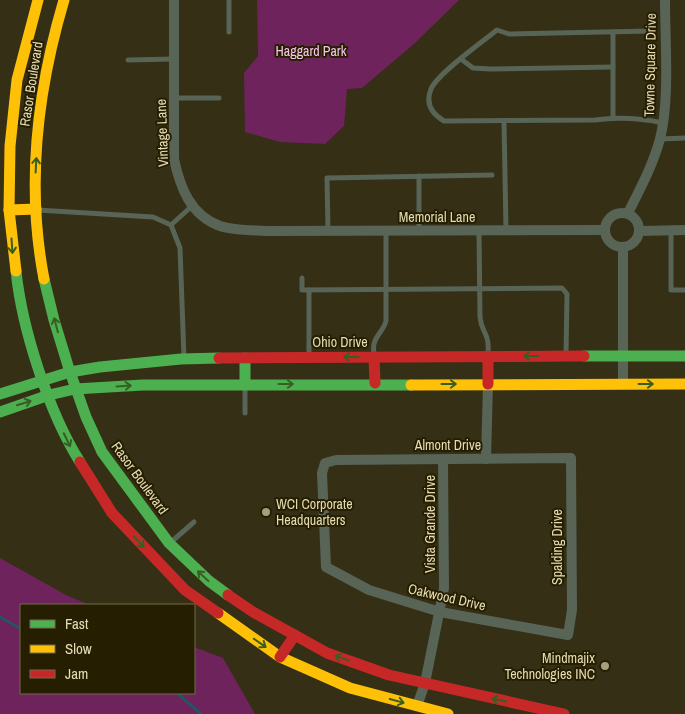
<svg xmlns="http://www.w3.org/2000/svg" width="685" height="714" viewBox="0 0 685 714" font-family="'Archivo Narrow',sans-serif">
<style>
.green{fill:#6e235c}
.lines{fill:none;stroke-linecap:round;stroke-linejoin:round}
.stream{stroke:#25555f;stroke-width:3}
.lane{stroke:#586456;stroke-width:5}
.street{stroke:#586456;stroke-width:10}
.fast{stroke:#4caf50;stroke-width:11}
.slow{stroke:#ffc107;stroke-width:11}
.jam{stroke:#c62828;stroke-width:11}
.oneway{stroke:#375f24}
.poi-dot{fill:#a79f7c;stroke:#261e00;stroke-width:2}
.labels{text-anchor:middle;stroke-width:4;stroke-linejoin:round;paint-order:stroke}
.park-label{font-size:14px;fill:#f6c5e8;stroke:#261e00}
.street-label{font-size:14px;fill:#e5dcb4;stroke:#261e00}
.poi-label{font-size:14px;fill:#e5dcb4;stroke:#261e00;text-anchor:start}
</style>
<rect width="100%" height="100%" fill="#342f15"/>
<g class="green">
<polygon points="257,0 459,0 414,44 362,88 347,89 344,126 325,144 280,142 245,132 244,73 258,56"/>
<polygon points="0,558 66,595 90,605 21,605 21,693 194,693 194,647 223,658 255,714 0,714"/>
</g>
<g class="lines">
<g class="stream">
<polyline points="0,617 21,629"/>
<polyline points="177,693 201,714"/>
</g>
<g class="lane">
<path d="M650,31L509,34L497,30C483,41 437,74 431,89C425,104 432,114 444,121L595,120C618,117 640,118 663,123"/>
<polyline points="229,32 229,0"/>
<polyline points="613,32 613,117"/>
<polyline points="461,59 473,68 490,69 613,67"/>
<polyline points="128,60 174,59"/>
<polyline points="174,98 219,98"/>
<polyline points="504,121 506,230"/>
<polyline points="660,139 685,138"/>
<polyline points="37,210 153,217 171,225 180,248 184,358"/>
<polyline points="171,225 192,206"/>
<polyline points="328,230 327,178 492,175"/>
<polyline points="671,230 671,290 685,290"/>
<polyline points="419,231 419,176"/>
<path d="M479,231L480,317C481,328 484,329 487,338C489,344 488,350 488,356"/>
<polyline points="302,278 302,290 562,288 567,294 566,356"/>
<polyline points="309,357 309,290"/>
<path d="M374,357C374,353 373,348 374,344C376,335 384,330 386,321V231"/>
<polyline points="245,413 245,387"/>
<polyline points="170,543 194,522"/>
</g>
<g class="street">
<path d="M174,0V159C180,187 190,215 220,226C235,231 254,230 270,231L604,230"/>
<circle cx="622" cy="230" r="17"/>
<path d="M628,213C640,189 653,165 660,139C670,100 665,41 665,0"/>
<polyline points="640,231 685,230"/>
<polyline points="623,249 623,384"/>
<polygon points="571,458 572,610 568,635 440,612 369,590 326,567 322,473 325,463 336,460"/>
<polyline points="486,459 488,384"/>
<polyline points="417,706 425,683 444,588 443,459"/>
</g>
<g class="fast">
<path d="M16,271C22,329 49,413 80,462"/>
<polyline points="44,279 54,320 69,369 86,417 102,452 169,543 209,581 228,595"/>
<polyline points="584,356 685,356"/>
<polyline points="245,358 245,384"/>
<polyline points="0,394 70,372 100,367 181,359 219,358"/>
<polyline points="0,412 49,395 75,389 143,385 411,385"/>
</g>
<g class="slow">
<polyline points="9,210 36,209"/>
<polyline points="16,271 9,210 10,146 17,80 38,0"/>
<path d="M44,279C26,186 37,91 64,0"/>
<polyline points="411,385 685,384"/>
<polyline points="218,613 280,657 350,688 448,714"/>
</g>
<g class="jam">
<polyline points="488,356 488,384"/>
<polyline points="374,357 375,383"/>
<polyline points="219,358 584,356"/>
<polyline points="80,462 112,513 185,590 218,613"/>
<polyline points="228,595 253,612 327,653 389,675 564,714"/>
<polyline points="280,657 295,635"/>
</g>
</g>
<defs><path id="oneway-shaft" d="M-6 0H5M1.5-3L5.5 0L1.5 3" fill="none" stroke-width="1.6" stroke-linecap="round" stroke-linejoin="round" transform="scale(1.25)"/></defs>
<g class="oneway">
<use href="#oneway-shaft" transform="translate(36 165) rotate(-87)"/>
<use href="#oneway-shaft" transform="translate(12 246) rotate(86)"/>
<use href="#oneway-shaft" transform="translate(56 325) rotate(-105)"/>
<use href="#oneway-shaft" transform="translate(531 356) rotate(-180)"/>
<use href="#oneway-shaft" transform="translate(351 357) rotate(-180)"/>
<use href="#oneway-shaft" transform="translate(286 384)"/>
<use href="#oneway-shaft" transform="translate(449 384)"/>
<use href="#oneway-shaft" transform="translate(646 384)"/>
<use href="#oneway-shaft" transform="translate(124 386) rotate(-4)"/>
<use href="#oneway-shaft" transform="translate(24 403) rotate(-17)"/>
<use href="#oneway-shaft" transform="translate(67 440) rotate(65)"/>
<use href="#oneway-shaft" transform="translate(139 542) rotate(47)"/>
<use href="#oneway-shaft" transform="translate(203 576) rotate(-137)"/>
<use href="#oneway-shaft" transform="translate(260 643) rotate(35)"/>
<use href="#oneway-shaft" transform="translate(342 658) rotate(-160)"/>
<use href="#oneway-shaft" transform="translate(499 700) rotate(-168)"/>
<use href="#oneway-shaft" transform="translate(397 701) rotate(15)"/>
</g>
<g class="poi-dot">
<circle cx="266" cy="512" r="5"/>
<circle cx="605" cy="666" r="5"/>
</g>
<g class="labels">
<g class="park-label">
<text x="311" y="56">Haggard Park</text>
</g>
<g class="street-label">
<text transform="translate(650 65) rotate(-89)" y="5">Towne Square Drive</text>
<text transform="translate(31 84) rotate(-81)" y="5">Rasor Boulevard</text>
<text transform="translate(162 133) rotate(-92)" y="5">Vintage Lane</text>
<text x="437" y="222">Memorial Lane</text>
<text x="340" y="347">Ohio Drive</text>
<text x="448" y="450">Almont Drive</text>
<text transform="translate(140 478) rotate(54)" y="5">Rasor Boulevard</text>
<text transform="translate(430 524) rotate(-90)" y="5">Vista Grande Drive</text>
<text transform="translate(557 547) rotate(-90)" y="5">Spalding Drive</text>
<text transform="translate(447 597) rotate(13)" y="5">Oakwood Drive</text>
</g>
<g class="poi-label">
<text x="276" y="509">WCI Corporate<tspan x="276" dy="16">Headquarters</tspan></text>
<text x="595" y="663" text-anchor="end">Mindmajix<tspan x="595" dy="16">Technologies INC</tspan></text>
</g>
</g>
<rect x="20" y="604" width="175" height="90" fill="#261e00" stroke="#726a48"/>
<rect x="30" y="620" width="25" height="8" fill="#4caf50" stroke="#726a48"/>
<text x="65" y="629" font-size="15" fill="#e5dcb4">Fast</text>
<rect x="30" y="645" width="25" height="8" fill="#ffc107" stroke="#726a48"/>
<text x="65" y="654" font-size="15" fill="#e5dcb4">Slow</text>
<rect x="30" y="670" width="25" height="8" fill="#c62828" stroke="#726a48"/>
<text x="65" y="679" font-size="15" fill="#e5dcb4">Jam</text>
</svg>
